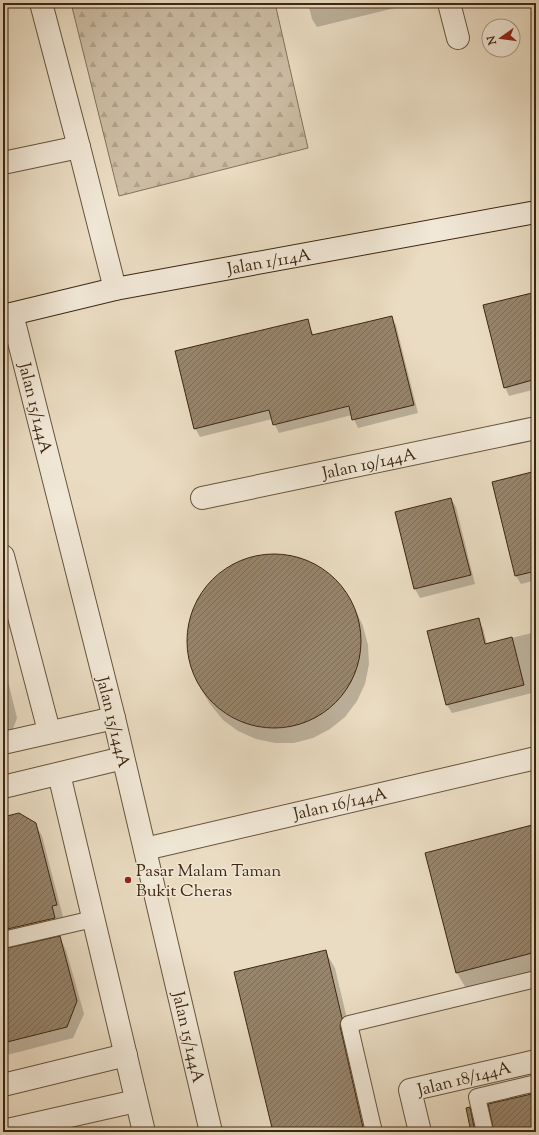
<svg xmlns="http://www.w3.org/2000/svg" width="539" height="1135" viewBox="0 0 539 1135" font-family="'Sorts Mill Goudy',serif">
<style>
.forest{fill:url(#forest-firs);stroke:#85725a}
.shadow{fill:#0003}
.building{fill:url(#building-hatch);stroke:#3d2711}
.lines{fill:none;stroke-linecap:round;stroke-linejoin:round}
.lane-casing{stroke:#68543d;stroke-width:18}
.street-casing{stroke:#68543d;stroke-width:24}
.secondary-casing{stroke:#3d2711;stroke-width:24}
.lane{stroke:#f1e8d7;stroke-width:16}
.street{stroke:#f1e8d7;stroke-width:22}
.secondary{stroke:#f1e8d7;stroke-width:22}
.poi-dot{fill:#8f2418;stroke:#f1e8d7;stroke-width:1.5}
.labels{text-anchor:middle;stroke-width:3;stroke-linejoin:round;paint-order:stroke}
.street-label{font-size:17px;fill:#3d2711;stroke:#f1e8d7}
.poi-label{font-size:17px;fill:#3d2711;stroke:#f1e8d7;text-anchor:start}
</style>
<defs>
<pattern id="forest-firs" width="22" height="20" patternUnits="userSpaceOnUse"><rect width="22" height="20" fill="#cdbda4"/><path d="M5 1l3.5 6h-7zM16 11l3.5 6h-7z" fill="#b1a28c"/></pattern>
<pattern id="building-hatch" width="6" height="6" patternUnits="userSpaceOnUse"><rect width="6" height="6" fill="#97856d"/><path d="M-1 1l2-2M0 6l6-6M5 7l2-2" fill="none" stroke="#7c6d58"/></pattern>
</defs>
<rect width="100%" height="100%" fill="#eadcc2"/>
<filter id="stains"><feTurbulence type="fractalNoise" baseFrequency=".005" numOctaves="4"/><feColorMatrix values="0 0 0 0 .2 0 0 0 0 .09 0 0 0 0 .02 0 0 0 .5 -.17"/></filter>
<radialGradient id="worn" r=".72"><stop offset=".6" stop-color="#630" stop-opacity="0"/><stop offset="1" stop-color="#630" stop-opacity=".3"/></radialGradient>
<polygon class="forest" points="71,3 275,3 308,148 119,196"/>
<g class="shadow">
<polygon points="308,3 402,3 403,6 317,27 312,19"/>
<polygon points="536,295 536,389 509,396 505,387"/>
<polygon points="391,317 396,325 418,413 358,428 352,415 279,433 272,419 200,437 195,428 307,320 314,336"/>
<polygon points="536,472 536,580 521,584 516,576"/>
<polygon points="451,499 456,507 475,584 420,598 415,589 396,512"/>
<polygon points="262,555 281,555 300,559 318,567 334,578 346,594 355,609 363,626 368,645 369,664 365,684 357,701 345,717 330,729 313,738 294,743 275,743 256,739 238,731 223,720 210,704 201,689 193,672 188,653 188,634 191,615 200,597 211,581 226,569 243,560"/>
<polygon points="478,619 483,628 487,644 536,632 536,692 452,713 447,705"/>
<polygon points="3,661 17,718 7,745 3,746"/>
<polygon points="3,818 35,824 42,836 63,917 58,918 61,930 3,947"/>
<polygon points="536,825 536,972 467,990 457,973 427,854"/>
<polygon points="60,938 66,950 84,1014 73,1038 3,1056 3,950"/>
<polygon points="325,951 335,968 351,1036 369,1132 274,1132"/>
<polygon points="469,1109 480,1128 481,1132 472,1132"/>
</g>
<g class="building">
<polygon points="536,292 536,379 504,388 483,305"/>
<polygon points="392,316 414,405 352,420 349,406 273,425 269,410 194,429 175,351 308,319 312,335"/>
<polygon points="536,471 536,571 515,576 492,482"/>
<polygon points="451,498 471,575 414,589 395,512"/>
<circle cx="274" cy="641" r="87"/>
<polygon points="479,618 485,644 512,637 524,685 446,705 427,631"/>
<polygon points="19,813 36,823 57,905 52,906 55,918 3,930 3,817"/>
<polygon points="536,824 536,952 456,973 425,853"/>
<polygon points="60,936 77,1001 67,1027 3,1043 3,949"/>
<polygon points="326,950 342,1018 340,1026 364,1132 273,1132 234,972"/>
<polygon points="536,1093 536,1132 494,1132 488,1104"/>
<polygon points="470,1107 475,1132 471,1132 466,1108"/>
</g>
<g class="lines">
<defs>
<g id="lane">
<polyline points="3,940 93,919"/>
<polyline points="374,1132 349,1024 536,979"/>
<polyline points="485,1132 477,1097 536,1083"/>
</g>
<g id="street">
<polyline points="449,3 458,38"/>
<polyline points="79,147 115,289"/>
<polyline points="3,163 79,147 41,3"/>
<polyline points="12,314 114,718 211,1132"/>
<polyline points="202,498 536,428"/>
<polyline points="3,556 49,731"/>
<polyline points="3,743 114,718"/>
<polyline points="59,774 144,1132"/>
<polyline points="3,787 123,758"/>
<polyline points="145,849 536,758"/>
<polyline points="3,1085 126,1055"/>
<polyline points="3,1131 136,1101"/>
<polyline points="420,1132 410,1090 536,1061"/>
</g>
<polyline id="secondary" points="3,316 115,289 536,212"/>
</defs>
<use href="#lane" class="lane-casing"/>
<use href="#street" class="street-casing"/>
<use href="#secondary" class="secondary-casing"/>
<use href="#lane" class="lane"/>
<use href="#street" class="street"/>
<use href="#secondary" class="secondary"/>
</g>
<circle class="poi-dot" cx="128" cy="880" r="4"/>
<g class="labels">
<g class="street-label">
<text transform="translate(269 261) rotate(-10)" y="6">Jalan 1/114A</text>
<text transform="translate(36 408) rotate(76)" y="6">Jalan 15/144A</text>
<text transform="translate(369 463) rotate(-12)" y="6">Jalan 19/144A</text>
<text transform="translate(114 722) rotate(76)" y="6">Jalan 15/144A</text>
<text transform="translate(340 803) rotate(-13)" y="6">Jalan 16/144A</text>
<text transform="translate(189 1037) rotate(77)" y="6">Jalan 15/144A</text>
<text transform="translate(464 1078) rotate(-14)" y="6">Jalan 18/144A</text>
</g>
<g class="poi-label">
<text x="136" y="876">Pasar Malam Taman<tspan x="136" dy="20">Bukit Cheras</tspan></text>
</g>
</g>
<rect width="539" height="1135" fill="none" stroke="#eadcc2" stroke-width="16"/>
<rect x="4" y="4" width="531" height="1127" fill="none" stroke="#3d2711" stroke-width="2"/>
<rect x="8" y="8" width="523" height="1119" fill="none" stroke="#3d2711"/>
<g transform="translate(501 38) rotate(256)"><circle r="19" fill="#f1e8d7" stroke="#a99b88"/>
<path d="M0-3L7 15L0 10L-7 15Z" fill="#8f2418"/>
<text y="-6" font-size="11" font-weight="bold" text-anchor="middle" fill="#3d2711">N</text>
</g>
<rect width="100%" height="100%" filter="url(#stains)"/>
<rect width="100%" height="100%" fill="url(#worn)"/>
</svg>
